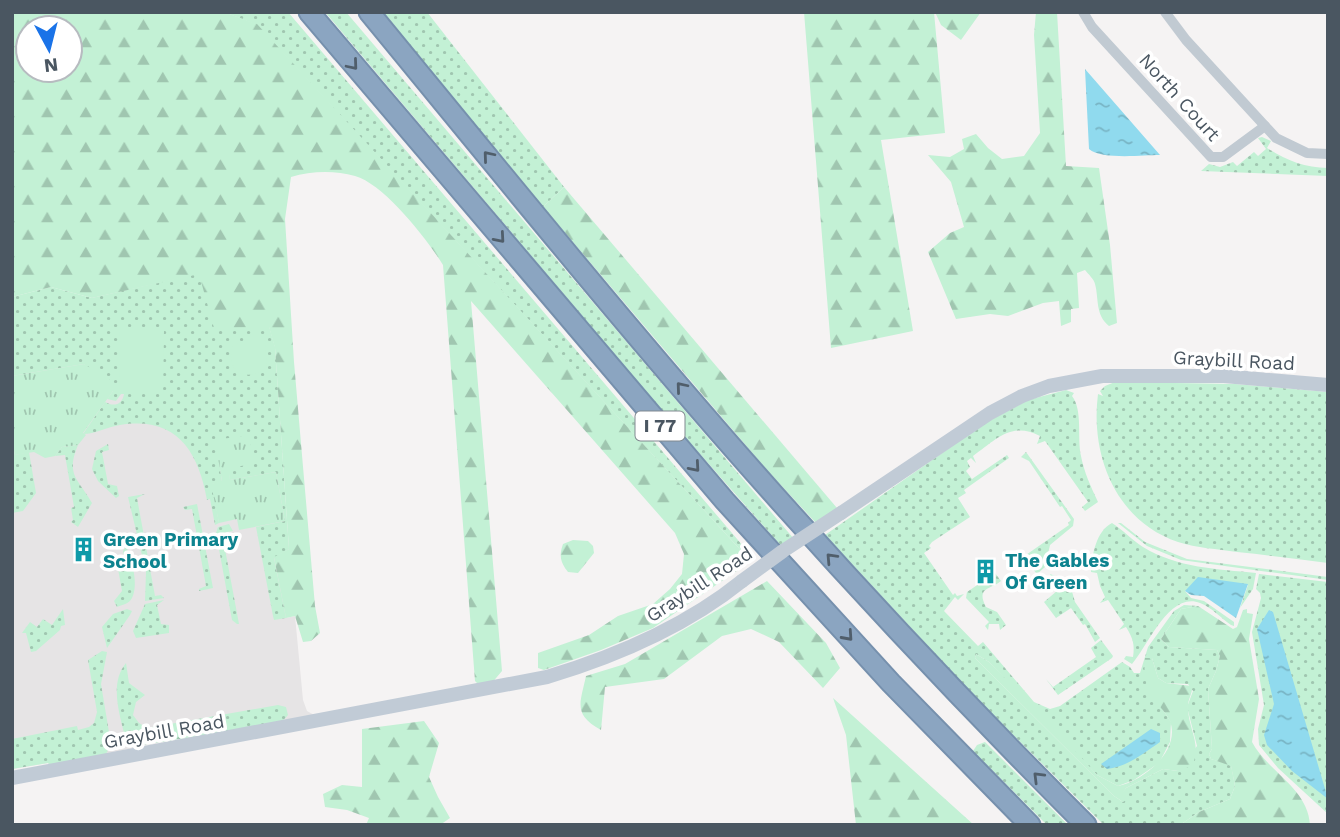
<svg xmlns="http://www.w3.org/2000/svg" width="1340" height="837" viewBox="0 0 1340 837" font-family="'Work Sans',sans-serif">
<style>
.education{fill:#e6e4e5}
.grass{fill:url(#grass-dots);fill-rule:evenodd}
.forest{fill:url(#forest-firs);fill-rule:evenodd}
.park{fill:url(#park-tufts)}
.pitch{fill:#c3f1d5}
.water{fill:url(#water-ripples)}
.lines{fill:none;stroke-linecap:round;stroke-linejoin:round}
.highway-casing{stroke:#7690ad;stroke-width:23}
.street{stroke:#c1cad2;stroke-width:10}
.secondary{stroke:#c1cbd6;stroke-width:14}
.highway{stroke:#8ba5c1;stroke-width:19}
.secondary-bridge{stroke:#c1cbd6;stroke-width:14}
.oneway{stroke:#505e6b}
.labels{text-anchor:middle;stroke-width:7;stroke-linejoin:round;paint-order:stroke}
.shield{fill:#fff;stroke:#808990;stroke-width:2}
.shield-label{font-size:18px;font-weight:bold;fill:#4a5661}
.street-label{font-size:19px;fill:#4a5661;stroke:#fff}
.culture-label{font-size:19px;font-weight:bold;fill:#0d838f;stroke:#fff;text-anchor:start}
</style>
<defs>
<pattern id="grass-dots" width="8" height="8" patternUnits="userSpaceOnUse" patternTransform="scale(1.75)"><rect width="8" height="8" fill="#c3f1d5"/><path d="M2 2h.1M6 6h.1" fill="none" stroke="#a0c6b0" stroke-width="1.8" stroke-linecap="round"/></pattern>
<pattern id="forest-firs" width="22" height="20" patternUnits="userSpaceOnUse" patternTransform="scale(1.75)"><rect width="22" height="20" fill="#c3f1d5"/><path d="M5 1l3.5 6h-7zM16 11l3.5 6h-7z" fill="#a0c6b0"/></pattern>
<pattern id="park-tufts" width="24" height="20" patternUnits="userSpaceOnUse" patternTransform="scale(1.75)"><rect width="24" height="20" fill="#c3f1d5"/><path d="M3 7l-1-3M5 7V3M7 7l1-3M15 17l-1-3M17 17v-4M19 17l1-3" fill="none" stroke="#a0c6b0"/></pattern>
<pattern id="water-ripples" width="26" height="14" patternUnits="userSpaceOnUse" patternTransform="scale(1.75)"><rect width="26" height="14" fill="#90daee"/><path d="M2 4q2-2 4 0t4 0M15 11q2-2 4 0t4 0" fill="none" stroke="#78b4c4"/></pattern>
</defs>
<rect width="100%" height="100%" fill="#f5f3f3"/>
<polygon class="education" points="200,273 269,326 289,549 286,618 295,616 303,700 307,711 316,716 221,734 192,736 50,765 48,763 12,769 12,297 92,298"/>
<g class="grass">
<polygon points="224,12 288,12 749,553 747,557 257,25"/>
<polygon points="325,12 346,12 794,539 782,547 670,420"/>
<polygon points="382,12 427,12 564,187 543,207"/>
<path d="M1262,137L1271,141L1267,148C1286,160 1304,168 1328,168V176L1201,171L1209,164L1220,167L1233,162L1237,166L1254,152L1258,156L1266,149L1258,138Z"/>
<path d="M200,273L269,326L275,347L289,549L274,558L286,618L274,620L273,616L256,527L285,521L276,472L230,480L228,468L216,440L222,482L212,484L219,523L215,525L210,499L207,500C198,450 176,416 120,425C107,427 95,434 83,434L105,402C114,407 122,405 124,394H121L116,401L107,399L113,391L84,364L12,376V297L51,287L92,298Z"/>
<path d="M1115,382L1235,384L1328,392V563C1297,559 1267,555 1237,552C1217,549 1197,548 1178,542C1116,521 1090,456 1098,394L1103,396L1100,391L1105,386Z"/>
<path d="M1066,390L1074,393L1072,396C1083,410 1077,438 1081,456C1084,472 1091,487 1098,502L1085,511L1082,507L1088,502L1045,441L1037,444L1040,436C1011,421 996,440 973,456L976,463L971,458L967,461L970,467L966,471L972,479L1007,455L1009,458L964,490L966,493L958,498L970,517L932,542L929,546L931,548L924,553L953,595L955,593L957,596L964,594L958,600L955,597L944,611L978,646L983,642L1034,702L1050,709L1060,706L1122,662L1130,667L1134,673H1140L1148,647L1174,611L1184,605L1198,606L1181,609L1161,639L1169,647L1217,650L1220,656L1216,671L1208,689L1212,749L1209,754L1211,759L1231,765L1235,786L1230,799L1199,812L1180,825H1104L976,698L825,535L985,423L1028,400ZM976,654L989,662L1097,775L1118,786L1134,780L1159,763L1170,742L1171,722L1163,710L1145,658H1152L1158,678L1166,683L1188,684L1193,691L1187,707L1197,746L1178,771L1163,769L1126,788L1122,793L1123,802L1114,796L975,658Z"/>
<polygon points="12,442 15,455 29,452 36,493 23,511 12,513"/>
<polygon points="108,444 109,450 102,452 108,484 117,486 119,496 116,498 98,481 92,469 96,451"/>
<path d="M78,445C65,476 79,479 92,503L78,527L71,522L73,520L71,508L74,507L65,455L55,456L62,447Z"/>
<polygon points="1026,452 1074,519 1073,526 1050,545 1045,567 1037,574 1023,557 1069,525 1068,523 1071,520 1062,506 1060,507 1029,461 1021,457"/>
<polygon points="145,494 137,498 155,596 161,595 164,598 145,601 146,572 128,497"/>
<polygon points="197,504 213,588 199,591 199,589 206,586 192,509 185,510 183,507"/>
<path d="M1112,523C1123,530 1132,540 1143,547C1177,568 1218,569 1256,573L1253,589L1240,608L1248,585L1185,591L1191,598L1204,601L1234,622V626L1231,625C1221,618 1211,607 1200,603C1169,591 1148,646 1132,664L1124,659L1126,656L1133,657C1135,645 1133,638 1126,627L1119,630L1124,624L1108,600L1100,603L1105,597L1100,586L1097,573L1091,572C1092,555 1096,531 1112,523Z"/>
<polygon points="1118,523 1121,523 1145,542 1187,559 1328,577 1328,580 1181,560 1147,546"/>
<polygon points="229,524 233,531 222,533 239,624 237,624 232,620 216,533 218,527"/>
<path d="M126,547C132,559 139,585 132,598C129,604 122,605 117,607L114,601L122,591L118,569L121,568L120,561L124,560L123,551Z"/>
<path d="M995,573L1001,581C990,590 976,587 986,607L997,612L1006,625L1000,630L999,624H989L988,630L985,626L989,622L966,598L967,592Z"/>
<polygon points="1050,574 1069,581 1075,602 1100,638 1095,642 1085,624 1083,625 1071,608 1056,618 1044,602 1058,590"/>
<polygon points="1259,574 1328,582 1328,814 1278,768 1259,745 1258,729 1264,705 1252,632 1261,598 1260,593 1256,589"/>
<polygon points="164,600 157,605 161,624 169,625 169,633 136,638 133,631 145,604"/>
<polygon points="63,609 65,625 61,626 60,630 36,651 31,652 26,633 22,633 30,622 37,627 43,619 52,625"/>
<polygon points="127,609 132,611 130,615 107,648 102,627 113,614"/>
<polygon points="1101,640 1113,656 1112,658 1058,695 1046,679 1053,687 1096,657 1091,648"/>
<polygon points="102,651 107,652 101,684 111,744 106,754 50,765 48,763 12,769 12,739 77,726 78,730 89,727 94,723 97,712 88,660"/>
<path d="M126,663L129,683L145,695L136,702L133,715L139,723L147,728L278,705L286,707L288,715L281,723L135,746L126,742C121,717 108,685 126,663Z"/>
<polygon points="985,742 1068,825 1047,825 973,751 977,745"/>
</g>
<g class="forest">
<path d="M12,12H224L257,24L747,557L738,570L653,628L601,650L544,670L538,668V653L589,635L618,616L653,604L670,589L682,574L684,554L675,533L471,301L502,671L491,684L479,685L475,681L443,265C427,239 384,184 355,176C334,170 311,171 291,177L285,219L294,362L315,606L320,633L311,641L303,642L295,616L286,618L274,557L289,549L275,348L269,327L214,328L199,274L92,298L51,287L12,297ZM28,28H70V70H28Z"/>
<polygon points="804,12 934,12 945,133 881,140 913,331 831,348"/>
<polygon points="935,12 981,12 961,40 941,25"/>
<path d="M1036,12H1057L1066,166L1099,168L1110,245L1117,323L1109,326C1095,315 1099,298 1095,284C1094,279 1088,274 1085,270L1077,273L1079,308L1071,309V322L1061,326L1059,301L1043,303L1008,316L990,314L956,319L928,252L950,233L964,227L951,182L928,155L950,157L964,149L962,139L976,134L988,148L1002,159L1024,156L1040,133L1034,35Z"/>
<polygon points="564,187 837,508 816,523 766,469 543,207"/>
<path d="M573,540L588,541L593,546L594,553L578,573L568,572C560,562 559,555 563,544Z"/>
<path d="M767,581L826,643L840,668L823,688L779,642L751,629L722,636L664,679L605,687L601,730C573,714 580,704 586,676L625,664Z"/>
<path d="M1198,606L1233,629L1237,627L1243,610L1247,609V613L1253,614L1249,639L1259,699L1252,742C1268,772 1308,788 1310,825H1180L1199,812L1230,799L1235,786L1231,766L1211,759L1209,754L1212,749L1208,689L1216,671L1220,656L1217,650L1169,647L1161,639L1181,609Z"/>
<path d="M976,654L989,662L1054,727L1097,775L1118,786C1143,781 1181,751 1170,721C1168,717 1164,711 1161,708C1147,689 1143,682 1145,658H1152L1158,678L1166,683L1192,686C1193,694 1187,700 1188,709C1189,730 1202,745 1192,766L1178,771L1163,769L1126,788L1123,793L1128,799L1123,802L1114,796L975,658Z"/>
<polygon points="833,698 974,825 856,825 846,735"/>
<polygon points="424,721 439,743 429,777 438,797 450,818 440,825 366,825 369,818 347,810 325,807 323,794 342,785 362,787 362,729"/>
</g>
<g class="park">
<polygon points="84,364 113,382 113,391 83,433 86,435 78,445 62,447 55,456 45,458 34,452 15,455 12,442 12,376"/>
<polygon points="249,435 253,464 229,468 230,480 276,472 285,521 239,530 237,519 219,523 211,484 222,481 215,440"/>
</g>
<g class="pitch">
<polygon points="120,331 164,331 163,394 119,394"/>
<path d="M256,336L262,337L265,341L267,367C247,384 224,372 233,345Z"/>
</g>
<g class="water">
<path d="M1085,69L1160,155C1143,155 1101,160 1089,149Z"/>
<polygon points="1198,577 1248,584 1236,618 1204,596 1191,595 1185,591"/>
<polygon points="1269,610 1273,612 1328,799 1292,771 1267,745 1264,735 1274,704 1257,629"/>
<path d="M1151,729L1160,733V742C1144,753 1127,767 1107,769L1101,764Z"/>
</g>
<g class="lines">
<defs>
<g id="highway">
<polyline points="309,12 725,501 891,683 1030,825"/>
<path d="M369,12C489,158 608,305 732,447C846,577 964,703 1086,825"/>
</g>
</defs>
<use href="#highway" class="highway-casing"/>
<g class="street">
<polyline points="1083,12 1092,27 1211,157 1223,157 1265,126"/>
<polyline points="1165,12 1186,40 1276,138 1307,153 1328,154"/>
</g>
<g class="secondary">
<polyline points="841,513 990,413 1022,396 1049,386 1102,376 1224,376 1328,385"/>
<path d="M12,778L547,677C617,656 685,627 742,581"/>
</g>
<use href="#highway" class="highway"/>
<polyline class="secondary-bridge" points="742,581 783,551 841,513"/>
</g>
<defs><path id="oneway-chevron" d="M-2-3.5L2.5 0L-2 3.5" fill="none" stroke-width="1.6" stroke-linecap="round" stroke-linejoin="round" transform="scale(1.75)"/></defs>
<g class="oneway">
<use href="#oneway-chevron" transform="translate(353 65) rotate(50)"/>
<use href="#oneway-chevron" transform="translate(488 156) rotate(-130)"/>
<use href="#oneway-chevron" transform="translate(500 238) rotate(49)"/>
<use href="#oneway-chevron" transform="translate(681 387) rotate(-130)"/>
<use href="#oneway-chevron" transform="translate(695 467) rotate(49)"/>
<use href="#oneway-chevron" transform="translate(831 558) rotate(-133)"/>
<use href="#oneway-chevron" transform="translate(848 636) rotate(48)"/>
<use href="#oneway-chevron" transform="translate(1038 777) rotate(-135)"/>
</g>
<defs>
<symbol id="building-bare" viewBox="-9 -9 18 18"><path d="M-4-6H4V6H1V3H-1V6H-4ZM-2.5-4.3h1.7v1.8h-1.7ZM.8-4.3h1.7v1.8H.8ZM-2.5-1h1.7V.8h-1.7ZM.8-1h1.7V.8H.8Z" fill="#0f9aa8" stroke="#fff" stroke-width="2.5" paint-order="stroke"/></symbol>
</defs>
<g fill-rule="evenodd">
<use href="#building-bare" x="66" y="532" width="35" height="35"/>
<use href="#building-bare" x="968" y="554" width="35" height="35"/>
</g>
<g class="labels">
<rect class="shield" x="635.5" y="411.5" width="49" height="29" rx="5"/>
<g class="shield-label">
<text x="660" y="432">I 77</text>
</g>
<g class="street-label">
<text transform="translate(1180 97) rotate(48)" y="7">North Court</text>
<text transform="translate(1234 360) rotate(3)" y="7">Graybill Road</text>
<text transform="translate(699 584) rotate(-33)" y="7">Graybill Road</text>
<text transform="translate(164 731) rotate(-10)" y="7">Graybill Road</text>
</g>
<g class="culture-label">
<text x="103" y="546">Green Primary<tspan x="103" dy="22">School</tspan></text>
<text x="1005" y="567">The Gables<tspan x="1005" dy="22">Of Green</tspan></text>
</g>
</g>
<rect width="1340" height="837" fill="none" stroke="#4a5661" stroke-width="28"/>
<g transform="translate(49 49) rotate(173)"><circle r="33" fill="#ffffff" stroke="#b7bbc0" stroke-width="2"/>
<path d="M0-5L12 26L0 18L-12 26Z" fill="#1a73e8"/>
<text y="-10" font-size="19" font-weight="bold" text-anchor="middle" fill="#4a5661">N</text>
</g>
</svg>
